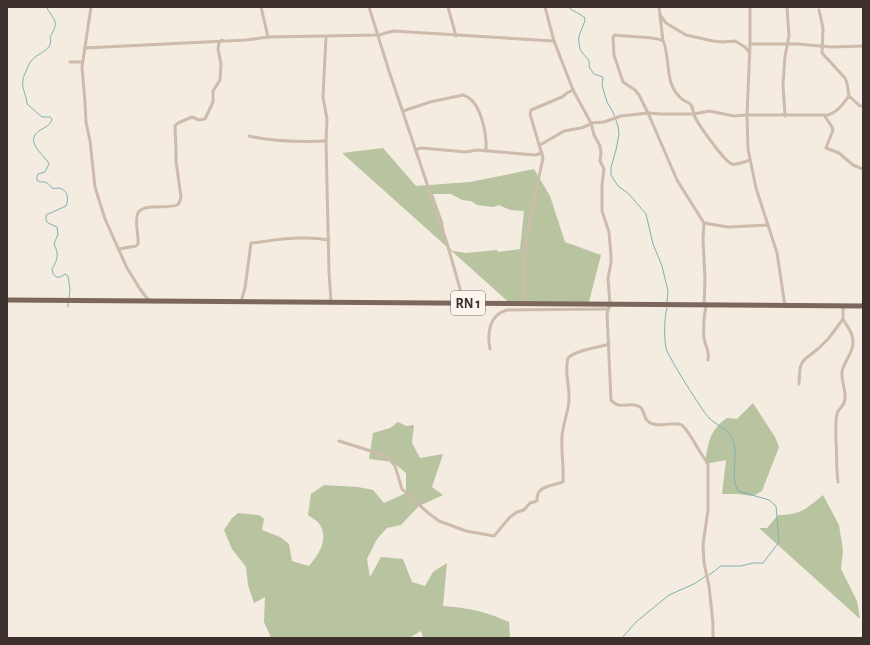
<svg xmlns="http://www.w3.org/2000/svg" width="870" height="645" viewBox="0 0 870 645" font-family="'Alegreya Sans',sans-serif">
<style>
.green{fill:#b8c4a0;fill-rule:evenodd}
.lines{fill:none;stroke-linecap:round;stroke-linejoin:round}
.stream{stroke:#7fb0b2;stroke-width:1}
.minor{stroke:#cdbbac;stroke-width:3}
.primary{stroke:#7d675c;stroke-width:5}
.labels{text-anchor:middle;stroke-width:4;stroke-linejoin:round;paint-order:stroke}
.shield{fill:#fbf5ee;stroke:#756b66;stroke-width:1}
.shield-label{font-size:14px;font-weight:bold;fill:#3b302b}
</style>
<rect width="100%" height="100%" fill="#f4ebe1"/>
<g class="green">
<path d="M383,148L416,186L470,182L534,169L550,196L565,242L601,255L588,306H513L342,153ZM433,194H451L462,200L471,201L477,205L494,207L499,205L510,210L524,211L520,249L498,252L497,250L466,253L453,251L447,246L443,222Z"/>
<path d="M753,403L775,437L779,447L762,491L753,496L737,494H722L726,460L705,464C708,444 709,430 727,418L737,419Z"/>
<path d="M398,422L406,426L414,425L412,443L420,458L443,454L432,487L443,495L419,506L401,525L387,528L377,539L367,559L370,577L381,557L403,559L412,582L425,586L433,572L447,563L443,606C469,608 484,611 509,622L510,638H423L421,631L409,638H271L264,622L265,597L254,603L248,585L246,567L232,549L224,530L232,518L238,513L259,515L264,519L262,530L280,537L289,544L292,561L309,566C318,555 329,540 320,525C318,521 312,518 308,515L311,494L324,485L358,487L373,490L384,503L406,493V473L393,462L369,459L373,433L390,428Z"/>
<path d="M823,495L839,525L843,550L841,569L857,601L860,619L759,528H767L778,515C801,515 806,509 823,495Z"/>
</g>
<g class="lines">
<g class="stream">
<path d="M47,7V8C54,21 60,21 50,37C54,50 39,52 32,60C29,63 28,67 26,71C25,74 23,77 23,80C21,88 27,96 27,104L42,117H50L52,119C50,129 37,128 34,137C31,147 45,156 49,164L45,172L38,174L37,177V180L40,182C46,181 49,184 52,188C55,189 57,188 59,188C68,190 69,199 66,206L46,215V220L48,223L57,227L58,234L54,244C59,254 58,259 52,269C53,277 58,280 65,274L68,276L70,289L69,299"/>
<path d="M568,7C573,12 580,13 585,18C585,26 577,34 579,42C579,45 580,49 581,51C586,58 591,59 589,67L594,74L603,77L602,85L607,102L613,112L618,126L619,134L616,150L611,167V175L618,186L629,194L646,214L653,244L662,266L668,291L667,302"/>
<polyline points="68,307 68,302"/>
<path d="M667,308C664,318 664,337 666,348C667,355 703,412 709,418C715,424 729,430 732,438C740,455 729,475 738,491L769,500L776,506L779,542L763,563H753L741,566H721L709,575"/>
<polyline points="622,638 636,622 669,595 694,584 706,576"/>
</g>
<g class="minor">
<polyline points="91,7 82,67 85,102 86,122 90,141 95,187 105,219 127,268 140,289 149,301"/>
<polyline points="261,7 268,37"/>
<polyline points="369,7 389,71 447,243 464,303"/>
<polyline points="448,7 456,36"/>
<path d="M545,7L554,41L573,90L591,123L594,135L600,146L601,153L600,161L604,169L602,185V211L609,232L611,256V263L608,278L610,305L607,313L611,400C619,410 628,402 638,406C647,409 641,421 653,424C663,427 673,421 682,425C693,436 698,452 708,463V510L703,545L704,563L709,586L713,623V638"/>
<polyline points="659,7 663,41"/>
<polyline points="750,7 750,44 747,115 748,149 756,188 777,253 785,306"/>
<polyline points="819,10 823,28 822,53 845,78 847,83 849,96"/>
<polyline points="660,15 666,23 686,35 713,41 723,42 735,41 745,47 750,53"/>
<polyline points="326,37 323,97 327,119 326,141 329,272 331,302"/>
<polyline points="750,44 797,44 832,47 863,46"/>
<polyline points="85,48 246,40 268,37 379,35 393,31 554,41"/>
<polyline points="70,62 82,62"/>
<path d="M403,111L430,102L463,95C481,100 487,134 486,151"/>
<polyline points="824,115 832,127 833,130 826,148 839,153 853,165 863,169"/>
<polyline points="785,116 783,84 785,56 789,36 787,7"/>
<path d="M591,123L604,122L621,116L648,113L661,114H694L709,111L734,116L747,115H828C838,112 843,104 849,96L860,106H863"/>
<path d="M249,136C274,142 300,142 326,141"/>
<polyline points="540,145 564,131 581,128 591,124"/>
<polyline points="415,150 421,148 466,152 477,150 535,155 542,153"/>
<polyline points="704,223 728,227 768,225"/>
<path d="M119,249L136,246L138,244C139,235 134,221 138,213C144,203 168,209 177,205C180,203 180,200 181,197L176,161V149L175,126L178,123L192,117L199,120L205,119L213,102V91L220,80L221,64L218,49L219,43L222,40"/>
<path d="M241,302L245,288L251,243C277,240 303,235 329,240"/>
<polyline points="526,303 523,290 525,252 530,220 543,158 530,114 531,110 562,97 567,93 573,90"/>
<path d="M704,306L705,279L703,239L704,223L677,180L648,113L639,95L635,90L623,82L614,55L613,37L615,35C625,37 658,36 663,41C667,45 668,75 671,83C673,89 678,96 683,100C686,102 689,102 691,105C694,109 693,115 696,119C701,128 724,161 732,164C738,165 744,162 750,160"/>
<path d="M706,306C704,316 703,327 704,338C705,346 710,351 708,360"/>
<path d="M490,349C487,333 489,315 507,310L608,309"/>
<polyline points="799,384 800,368 802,363 805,359 819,348 829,338 843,319 843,306"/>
<path d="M339,441L377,453L389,458L395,466L402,489L427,512L439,521L466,531L494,536L510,517L517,512L524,510L530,503L537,501C537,498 537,494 539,492C544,485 556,485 563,482C564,467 561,452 562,436C563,424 568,413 569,400C570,386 564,372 568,358C575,350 598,348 609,344"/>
<path d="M838,482C836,468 837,455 836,442C836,433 835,423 837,414C838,408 844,408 845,399C846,390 841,381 842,372C844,360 854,353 853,341C853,332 847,327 843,319"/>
</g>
<polyline class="primary" points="7,300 863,306"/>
</g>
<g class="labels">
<rect class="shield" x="451" y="291" width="34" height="24" rx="3"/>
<g class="shield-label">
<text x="468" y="308">RN 1</text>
</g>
</g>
<rect width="870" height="645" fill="none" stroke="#3b302b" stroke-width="16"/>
</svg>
